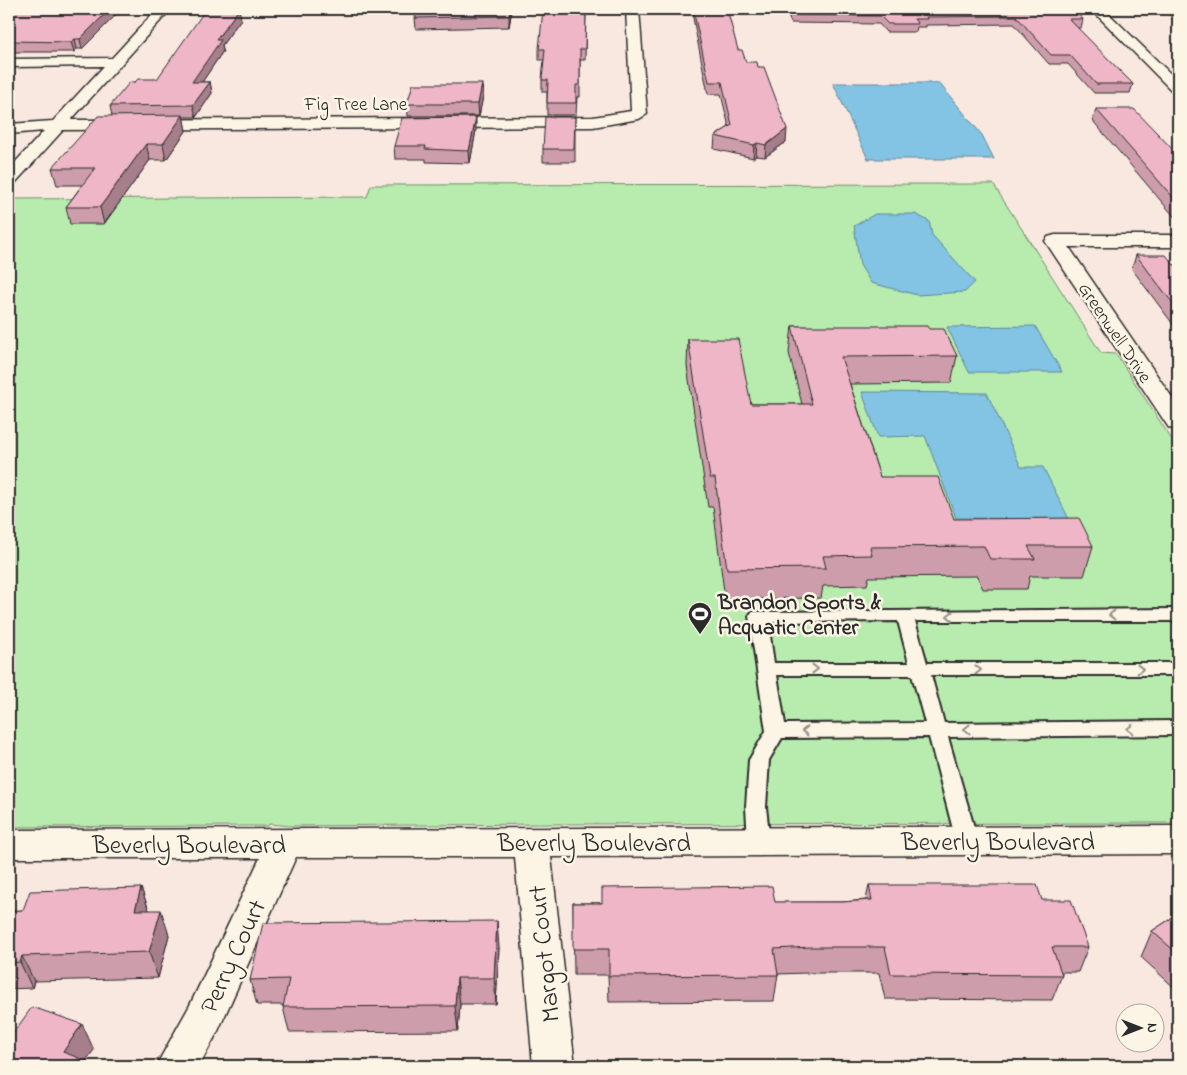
<svg xmlns="http://www.w3.org/2000/svg" width="1187" height="1075" viewBox="0 0 1187 1075" font-family="'Indie Flower',sans-serif">
<style>
.green{fill:#b7ecae;stroke:#718c6c}
.water{fill:#83c3e3;stroke:#608699}
.lines{fill:none;stroke-linecap:round;stroke-linejoin:round}
.service-casing{stroke:#2b2b2b;stroke-width:4}
.minor-casing{stroke:#2b2b2b;stroke-width:3}
.service{fill:#fcf5e5;fill-rule:evenodd}
.minor{fill:#fcf5e5;fill-rule:evenodd}
.wall{fill:#ce9dac;stroke:#2b2b2b}
.shaded-wall{fill:#a77f8c;stroke:#2b2b2b}
.building{fill:#efb6c8;stroke:#2b2b2b}
.oneway{stroke:#949088}
.labels{text-anchor:middle;stroke-width:5;stroke-linejoin:round;paint-order:stroke}
.far-street-label{font-size:19px;fill:#2b2b2b;stroke:#fcf5e5}
.poi-label{font-size:22px;font-weight:bold;fill:#2b2b2b;stroke:#fcf5e5;text-anchor:start}
.near-street-label{font-size:26px;fill:#2b2b2b;stroke:#fcf5e5}
</style>
<rect width="100%" height="100%" fill="#f9e8df"/>
<filter id="ink" filterUnits="userSpaceOnUse"><feTurbulence type="fractalNoise" baseFrequency=".02" numOctaves="2"/><feDisplacementMap in="SourceGraphic" scale="10" xChannelSelector="R" yChannelSelector="G"/><feConvolveMatrix kernelMatrix="1 2 1 2 8 2 1 2 1" color-interpolation-filters="sRGB"/></filter>
<g filter="url(#ink)">
<polygon class="green" points="993,184 1101,353 1116,354 1178,449 1178,823 554,824 291,826 269,824 268,826 9,827 9,199 367,197 371,185"/>
<g class="water">
<polygon points="833,83 939,83 982,135 994,159 868,159"/>
<polygon points="875,214 915,214 929,221 932,235 975,282 965,292 917,295 871,283 860,265 854,226"/>
<polygon points="1035,326 1062,372 969,372 947,327"/>
<polygon points="862,392 987,393 1021,467 1043,467 1069,519 956,518 925,436 878,437"/>
</g>
<g class="lines">
<defs>
<path id="service" d="M1178,609V621H915L927,663H1178V675H931L944,723L1178,721V735L948,737L978,841L974,847L967,849L960,847L956,841L929,737L782,738L769,760L766,807L770,842L766,848L759,850L752,848L748,842L746,807L749,760L766,731L749,616L752,612ZM898,621L909,663H774L768,622ZM777,675H912L925,723L785,724Z"/>
<g id="minor">
<polygon points="157,9 171,9 71,120 593,117 631,111 626,9 639,9 647,114 639,119 593,127 63,130 15,183 9,184 9,169 44,131 9,134 9,124 53,121 104,66 9,67 9,59 112,58"/>
<polygon points="1091,9 1104,9 1178,81 1178,94 1173,92"/>
<polygon points="1055,235 1178,235 1178,247 1069,247 1178,406 1178,430 1169,428 1045,241 1048,237"/>
<polygon points="1178,826 1178,854 551,857 575,1066 533,1066 515,857 296,857 218,1031 199,1066 156,1066 190,1005 260,858 9,858 9,830"/>
</g>
</defs>
<use href="#service" class="service-casing"/>
<use href="#minor" class="minor-casing"/>
<use href="#service" class="service"/>
<use href="#minor" class="minor"/>
</g>
<g class="wall">
<polygon points="9,9 122,9 82,49 77,49 74,52 9,52"/>
<polygon points="512,9 509,27 416,29 415,18"/>
<polygon points="693,9 738,50 746,62 786,142 765,157 756,156 753,158 714,149 715,136 729,127 721,94 708,94 693,18"/>
<polygon points="785,9 1072,9 1083,19 1081,28 1077,28 1133,84 1130,93 1094,93 1068,64 1049,64 1014,24 926,25 926,27 917,27 916,32 886,32 879,24 791,23"/>
<polygon points="1163,9 1178,9 1178,22"/>
<polygon points="586,10 585,60 580,60 580,97 577,97 576,115 547,115 547,92 542,92 542,80 544,60 539,60 539,49"/>
<polygon points="241,19 222,45 223,51 202,82 210,82 212,93 196,117 183,117 186,131 166,160 150,160 104,224 70,224 66,207 82,185 57,185 52,168 112,116 110,106 135,82 157,79"/>
<polygon points="482,84 483,96 479,116 408,116 407,104"/>
<polygon points="1096,109 1178,155 1178,221 1093,121"/>
<polygon points="575,117 575,162 543,162 543,149"/>
<polygon points="476,130 470,163 426,162 426,159 395,159 394,146"/>
<polygon points="1136,255 1178,266 1178,331 1132,269"/>
<polygon points="792,326 929,329 957,356 951,383 850,384 880,477 954,519 1093,546 1084,576 1030,576 1027,589 983,589 977,576 869,577 867,585 823,586 821,598 725,599 713,507 708,507 687,366 688,339 751,404 802,404 789,353"/>
<polygon points="869,885 1042,900 1088,947 1078,972 1061,972 1062,975 1052,1000 885,999 879,973 806,973 778,974 774,1001 609,1002 608,975 574,975 573,903 842,902 866,900"/>
<polygon points="141,888 149,910 169,935 158,978 34,981 32,988 9,989 9,911 23,910"/>
<polygon points="1178,914 1178,991 1141,957 1152,931"/>
<polygon points="499,947 496,1004 460,1004 458,1031 289,1032 283,1007 283,1005 257,1005 250,980"/>
</g>
<g class="shaded-wall">
<polygon points="110,9 122,9 82,49 80,39"/>
<polygon points="239,9 241,19 222,45 223,51 194,94 192,82 216,40"/>
<polygon points="510,9 512,9 509,27 509,16"/>
<polygon points="75,39 77,49 74,52 71,42"/>
<polygon points="210,82 212,93 196,117 193,105"/>
<polygon points="482,84 483,96 479,116 478,104"/>
<polygon points="183,115 186,131 166,160 163,144"/>
<polygon points="476,117 476,130 470,163 469,151"/>
<polygon points="787,129 786,142 765,157 766,145"/>
<polygon points="757,143 756,156 753,158 754,145"/>
<polygon points="146,144 150,160 104,224 100,207"/>
<polygon points="141,888 150,913 135,910"/>
<polygon points="161,910 169,935 158,978 149,952"/>
<polygon points="497,921 499,947 496,1004 494,978"/>
<polygon points="22,956 34,981 32,988 20,962"/>
<polygon points="457,978 460,1004 458,1031 455,1006"/>
<polygon points="82,1024 94,1050 82,1066 69,1066 63,1052"/>
</g>
<g class="building">
<polygon points="9,9 110,9 80,39 75,39 71,42 9,41"/>
<polygon points="206,9 239,9 216,40 221,40 192,82 210,82 193,105 110,106 130,82 135,82 138,79 157,79"/>
<polygon points="419,9 510,9 509,16 415,18"/>
<polygon points="543,9 581,9 586,10 585,49 580,49 580,85 576,85 576,103 547,103 548,80 542,80 545,49 539,49"/>
<polygon points="693,9 727,9 738,50 742,50 746,62 757,62 758,67 764,67 787,129 766,145 757,143 754,145 715,136 732,125 722,82 709,82"/>
<polygon points="789,9 1072,9 1083,19 1069,19 1133,84 1096,84 1070,55 1051,55 1016,16 926,17 927,19 914,19 918,24 888,24 880,16 792,15"/>
<polygon points="413,84 482,84 478,104 407,104"/>
<polygon points="1096,109 1134,109 1178,155 1178,203"/>
<polygon points="183,115 163,144 146,144 100,207 66,207 95,168 52,168 98,116"/>
<polygon points="476,117 469,151 425,149 426,146 394,146 402,118"/>
<polygon points="545,117 575,117 574,149 543,149"/>
<polygon points="1136,255 1166,255 1174,265 1177,265 1178,266 1178,310"/>
<polygon points="792,326 927,326 929,329 944,329 957,356 841,357 880,477 938,477 954,519 1079,518 1093,546 1028,546 1035,559 990,559 984,546 870,547 872,555 823,556 826,568 727,569 715,478 710,478 688,339 738,339 751,404 812,404"/>
<polygon points="869,885 1037,885 1042,900 1071,900 1088,947 1052,947 1062,975 891,974 885,947 811,947 774,949 778,975 609,976 609,949 573,949 573,903 602,903 602,888 772,886 775,902 842,902 872,900"/>
<polygon points="141,888 135,910 161,910 149,952 22,956 20,962 9,963 9,911 23,910 30,891"/>
<polygon points="1178,914 1178,954 1152,931"/>
<polygon points="497,921 494,978 457,978 455,1006 283,1007 289,979 250,980 263,923"/>
<polygon points="32,1007 82,1024 63,1052 79,1058 73,1066 9,1066 9,1039"/>
</g>
<defs><path id="oneway-chevron" d="M-2-3.5L2.5 0L-2 3.5" fill="none" stroke-width="1.6" stroke-linecap="round" stroke-linejoin="round" transform="scale(1.25)"/></defs>
<g class="oneway">
<use href="#oneway-chevron" transform="translate(1112 615) rotate(180)"/>
<use href="#oneway-chevron" transform="translate(950 616) rotate(180)"/>
<use href="#oneway-chevron" transform="translate(815 669)"/>
<use href="#oneway-chevron" transform="translate(1140 669)"/>
<use href="#oneway-chevron" transform="translate(978 670)"/>
<use href="#oneway-chevron" transform="translate(967 729) rotate(180)"/>
<use href="#oneway-chevron" transform="translate(1130 729) rotate(180)"/>
<use href="#oneway-chevron" transform="translate(805 731) rotate(180)"/>
</g>
</g>
<defs>
<symbol id="stadium-pin" viewBox="-11 -11 22 30"><path d="M0 17L-7.5 6A9.5 9.5 0 1 1 7.5 6Z" fill="#2b2b2b" stroke="#fcf5e5"/><path d="M0-5a6.5 5 0 1 0 0 10a6.5 5 0 1 0 0-10ZM-3.5-1.8h7v3.6h-7Z" fill="#fff"/></symbol>
</defs>
<g fill-rule="evenodd">
<use href="#stadium-pin" x="686" y="600" width="28" height="38"/>
</g>
<g class="labels">
<g class="far-street-label">
<text x="356" y="110">Fig Tree Lane</text>
<text transform="translate(1116 332) rotate(56)" y="7">Greenwell Drive</text>
</g>
<g class="poi-label">
<text x="718" y="609">Brandon Sports &amp;<tspan x="718" dy="25">Acquatic Center</tspan></text>
</g>
<g class="near-street-label">
<text x="998" y="850">Beverly Boulevard</text>
<text x="594" y="851">Beverly Boulevard</text>
<text x="189" y="853">Beverly Boulevard</text>
<text transform="translate(543 954) rotate(-96)" y="9">Margot Court</text>
<text transform="translate(232 956) rotate(-65)" y="9">Perry Court</text>
</g>
</g>
<rect width="1187" height="1075" fill="none" stroke="#fcf5e5" stroke-width="30"/>
<rect x="15" y="15" width="1157" height="1045" fill="none" stroke="#2b2b2b" stroke-width="2" filter="url(#ink)"/>
<g transform="translate(1140 1028) rotate(90)"><circle r="24" fill="#fcf5e5" stroke="#a8a49b"/>
<path d="M0-4L9 19L0 12L-9 19Z" fill="#2b2b2b"/>
<text y="-8" font-size="14" font-weight="bold" text-anchor="middle" fill="#2b2b2b">N</text>
</g>
</svg>
